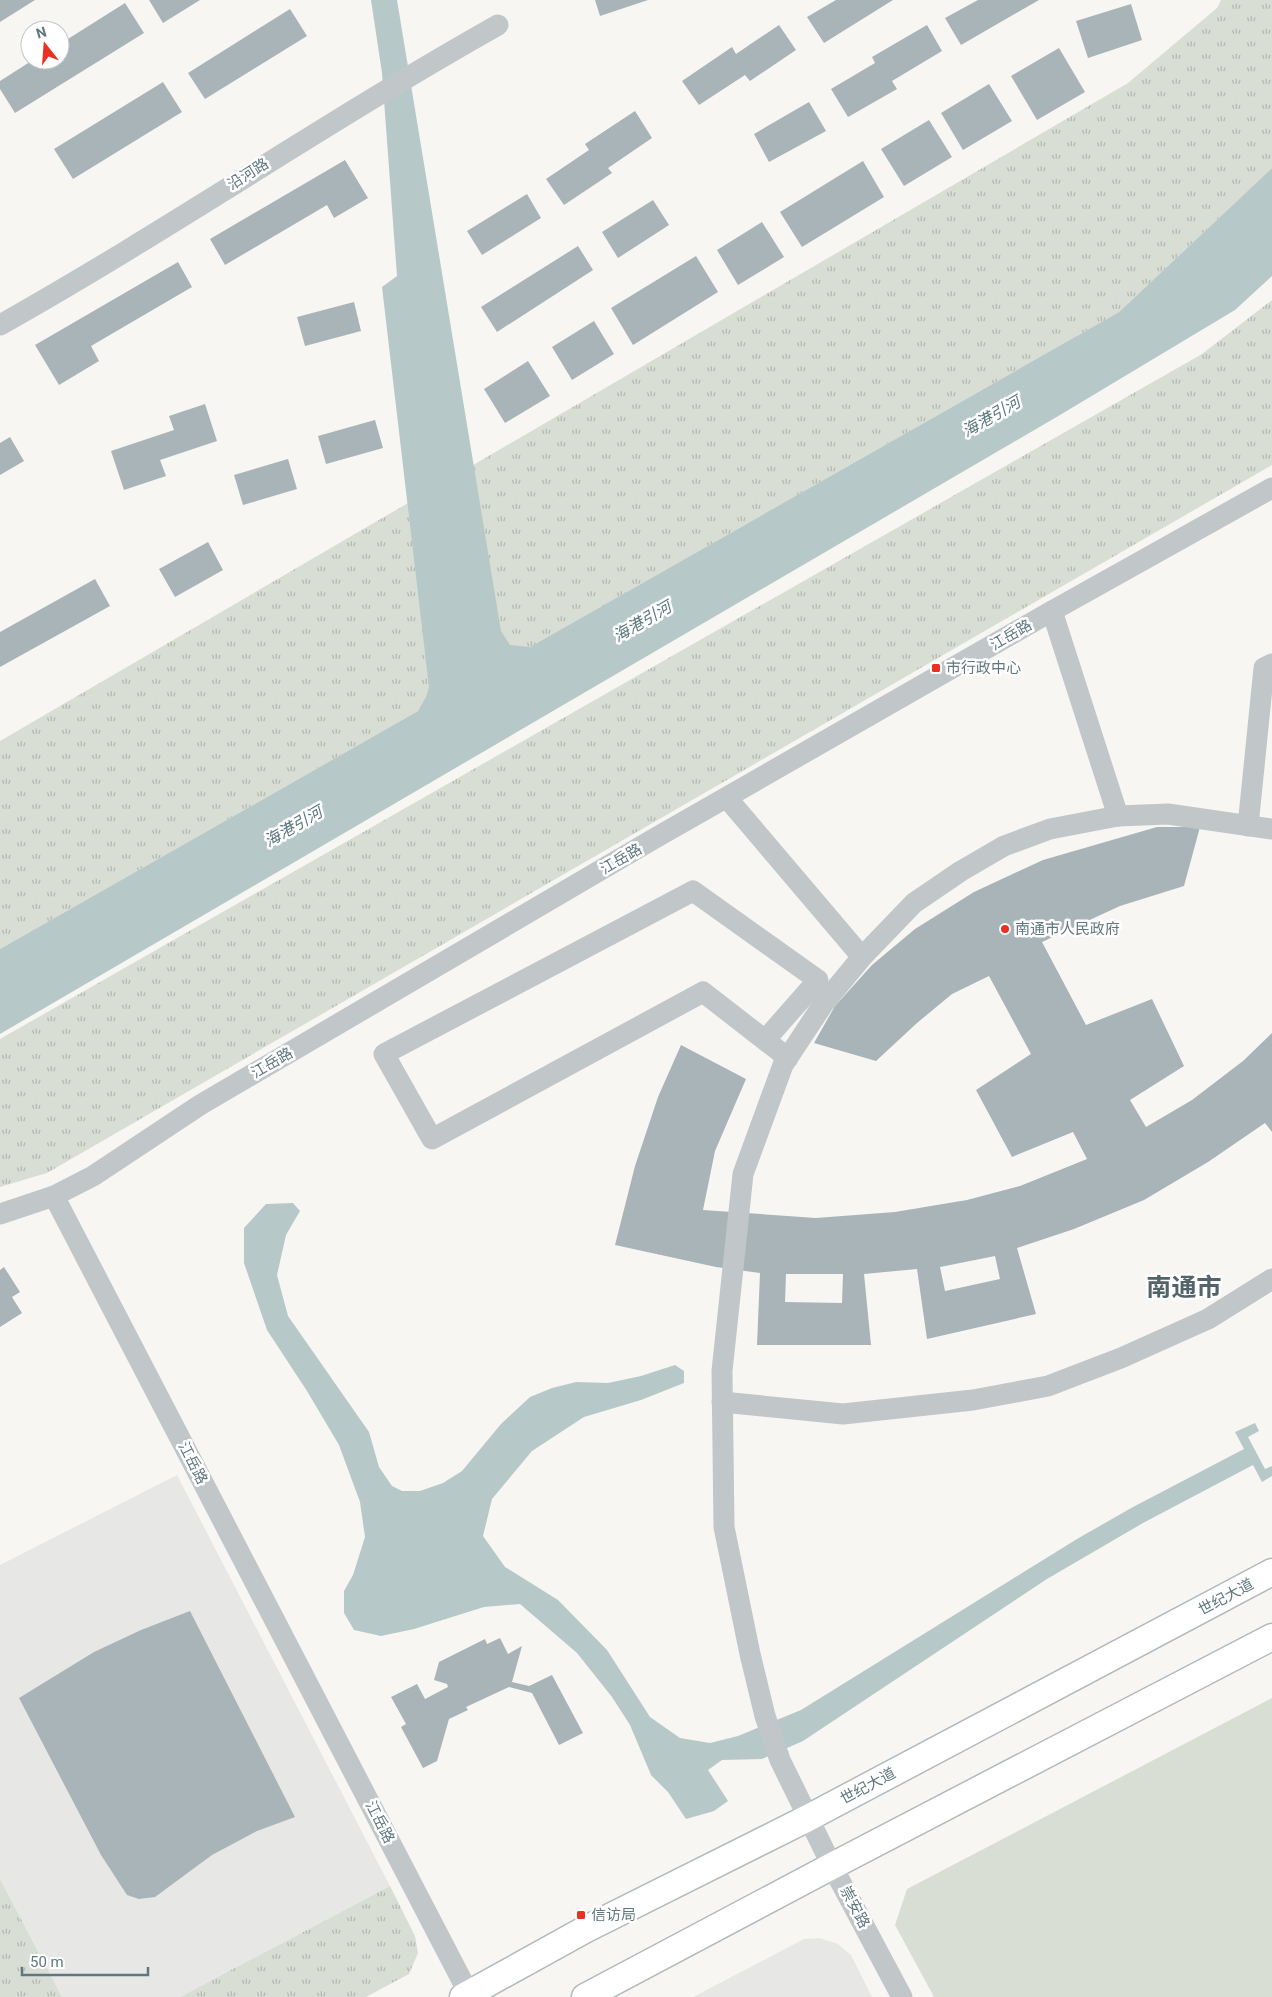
<svg xmlns="http://www.w3.org/2000/svg" width="1272" height="1997" viewBox="0 0 1272 1997" font-family="Roboto,'Noto Sans SC',sans-serif">
<style>
.built{fill:#e7e8e6}
.grass{fill:url(#grass-tufts)}
.green{fill:#d9ded4}
.water{fill:#b7c8c9}
.building{fill:#a8b4b7;fill-rule:evenodd}
.lines{fill:none;stroke-linecap:round;stroke-linejoin:round}
.major-casing{stroke:#b2b9bc;stroke-width:29}
.minor{stroke:#c1c7c9;stroke-width:21}
.major{stroke:#fff;stroke-width:26}
.poi-dot{fill:#e93021;stroke:#fff;stroke-width:2}
.labels{text-anchor:middle;stroke-width:5;stroke-linejoin:round;paint-order:stroke}
.street-label{font-size:15px;fill:#60777f;stroke:#fff}
.poi-label{font-size:15px;fill:#60777f;stroke:#fff;text-anchor:start}
.water-label{font-size:16px;font-style:italic;fill:#5b777b;stroke:#fff}
.town-label{font-size:25px;font-weight:bold;fill:#53636a;stroke:#fff}
</style>
<defs>
<pattern id="grass-tufts" width="24" height="20" patternUnits="userSpaceOnUse" patternTransform="scale(1.25)"><rect width="24" height="20" fill="#d9ded4"/><path d="M3 7l-1-3M5 7V3M7 7l1-3M15 17l-1-3M17 17v-4M19 17l1-3" fill="none" stroke="#b3b9b1"/></pattern>
</defs>
<rect width="100%" height="100%" fill="#f7f6f3"/>
<g class="built">
<polygon points="177,1475 390,1886 180,1997 62,1997 0,1879 0,1565"/>
<polygon points="820,1938 838,1944 851,1955 872,1997 693,1997 804,1939"/>
</g>
<g class="grass">
<polygon points="1221,0 1272,0 1272,168 1119,312 0,949 0,741 1128,83 1217,8"/>
<polygon points="1272,300 1272,465 47,1173 0,1187 0,1039 1202,354"/>
<polygon points="0,1879 62,1997 0,1997"/>
<polygon points="390,1886 415,1936 418,1953 409,1974 366,1997 180,1997"/>
</g>
<polygon class="green" points="1272,1698 1272,1997 934,1997 895,1925 907,1889"/>
<g class="water">
<polygon points="371,0 397,0 501,631 510,645 530,647 1119,312 1272,168 1272,276 1235,310 1060,415 0,1034 0,949 418,711 426,697 429,687 382,287 397,276 382,73"/>
<polygon points="293,1203 300,1211 286,1235 277,1275 288,1316 369,1432 379,1467 392,1486 402,1491 420,1491 443,1483 462,1471 501,1424 530,1397 552,1388 576,1382 608,1383 641,1376 675,1365 684,1371 684,1383 641,1400 584,1417 532,1451 492,1499 483,1536 505,1567 558,1600 607,1650 650,1717 680,1738 710,1743 738,1736 801,1710 1077,1539 1133,1507 1244,1449 1235,1432 1255,1423 1259,1431 1248,1437 1265,1469 1272,1466 1272,1476 1262,1482 1253,1465 1143,1523 1047,1579 803,1741 762,1759 722,1760 708,1770 728,1801 714,1811 686,1819 668,1792 651,1775 630,1725 612,1697 577,1653 520,1604 484,1607 414,1629 381,1636 354,1630 344,1613 344,1591 353,1575 365,1537 360,1502 339,1445 307,1391 267,1330 244,1263 244,1228 266,1204"/>
</g>
<g class="building">
<polygon points="0,0 35,0 0,22"/>
<polygon points="149,0 200,0 163,23"/>
<polygon points="595,0 648,0 600,16"/>
<polygon points="836,0 893,0 824,43 807,17"/>
<polygon points="978,0 1039,0 961,45 945,18"/>
<polygon points="125,3 144,33 15,113 0,89 0,81 33,60 60,60 60,44"/>
<polygon points="1131,4 1142,40 1088,58 1076,21"/>
<polygon points="290,9 307,36 205,99 188,73"/>
<polygon points="779,25 796,50 750,81 745,75 699,105 682,81 732,47 736,54"/>
<polygon points="927,25 942,51 892,81 897,89 848,117 831,89 875,63 872,57"/>
<polygon points="1059,48 1085,92 1037,120 1011,76"/>
<polygon points="163,82 182,112 73,179 54,149"/>
<polygon points="989,84 1012,121 963,150 941,113"/>
<polygon points="809,102 826,131 769,162 754,134"/>
<polygon points="635,111 652,138 608,168 612,173 564,205 546,179 589,150 585,144"/>
<polygon points="929,120 952,157 904,186 881,149"/>
<polygon points="345,160 368,198 334,218 327,205 225,265 210,239"/>
<polygon points="863,161 884,197 802,247 780,212"/>
<polygon points="527,194 541,218 482,255 467,231"/>
<polygon points="653,200 669,225 618,258 602,232"/>
<polygon points="762,222 784,257 738,285 717,250"/>
<polygon points="578,246 593,270 497,332 481,307"/>
<polygon points="696,256 718,292 633,345 611,308"/>
<polygon points="178,262 192,287 91,346 99,361 59,385 35,345"/>
<polygon points="354,302 361,331 305,346 297,317"/>
<polygon points="594,321 614,354 572,380 552,347"/>
<polygon points="528,361 550,396 505,423 484,389"/>
<polygon points="205,404 217,441 160,460 166,476 124,490 111,451 174,430 169,416"/>
<polygon points="375,420 383,448 326,464 318,436"/>
<polygon points="10,437 24,461 0,475 0,443"/>
<polygon points="288,459 297,489 243,505 234,475"/>
<polygon points="208,542 223,570 175,597 159,569"/>
<polygon points="95,579 110,606 0,667 0,632"/>
<path d="M1157,827H1200L1184,886L1120,906L1042,942L1086,1025L1152,999L1184,1066L1130,1100L1146,1127L1192,1100L1243,1061L1272,1033V1132L1265,1123L1208,1162L1144,1200L1074,1229L1017,1248L1036,1314L927,1339L917,1269L864,1274L871,1345H757L760,1273L716,1267L615,1245L635,1166L658,1097L681,1045L746,1079L715,1151L703,1210L816,1218L895,1212L967,1200L1020,1186L1087,1159L1073,1132L1012,1157L976,1090L1031,1054L989,976L952,994L917,1023L876,1061L814,1043L835,1006L872,965L915,929L974,892L1043,860ZM995,1256L1000,1279L945,1291L940,1267ZM786,1274H843L842,1303L785,1302Z"/>
<polygon points="4,1267 20,1292 12,1297 22,1313 0,1327 0,1270"/>
<polygon points="190,1611 295,1817 257,1831 212,1855 155,1897 139,1899 127,1895 101,1855 19,1698 94,1652 141,1630"/>
<polygon points="500,1638 508,1654 522,1646 512,1682 529,1686 552,1675 583,1733 559,1745 532,1693 509,1687 466,1707 468,1710 449,1719 437,1761 423,1768 401,1727 406,1724 391,1697 417,1684 425,1699 448,1687 447,1684 434,1680 439,1662 485,1639 487,1644"/>
</g>
<g class="lines">
<defs>
<g id="major">
<polyline points="463,1997 586,1929 808,1818 1272,1572"/>
<polyline points="585,1997 832,1866 1272,1637"/>
</g>
</defs>
<use href="#major" class="major-casing"/>
<g class="minor">
<path d="M0,325C169,230 329,120 498,25"/>
<polyline points="1052,611 1118,816"/>
<polyline points="727,798 862,957"/>
<polyline points="1248,826 1264,668 1272,664"/>
<polyline points="766,1039 818,980 693,891 384,1054 432,1139 703,992 788,1058"/>
<polyline points="54,1196 469,1994"/>
<polyline points="0,1214 54,1196 93,1176 200,1105 657,837 1052,611 1272,488"/>
<polyline points="722,1402 843,1414 973,1400 1048,1386 1121,1358 1208,1319 1272,1279"/>
<polyline points="902,1997 832,1866 780,1760 765,1716 750,1654 724,1527 722,1371 743,1174 783,1065 824,1003 862,957 914,903 961,871 1004,846 1050,829 1118,816 1168,814 1272,829"/>
</g>
<use href="#major" class="major"/>
</g>
<g class="poi-dot">
<rect x="931" y="663" width="10" height="10" rx="2.5"/>
<circle cx="1005" cy="929" r="5"/>
<rect x="576" y="1910" width="10" height="10" rx="2.5"/>
</g>
<g class="labels">
<g class="street-label">
<text transform="translate(248 174) rotate(-32)" y="5">沿河路</text>
<text transform="translate(1011 635) rotate(-30)" y="5">江岳路</text>
<text transform="translate(621 859) rotate(-30)" y="5">江岳路</text>
<text transform="translate(272 1063) rotate(-30)" y="5">江岳路</text>
<text transform="translate(193 1463) rotate(63)" y="5">江岳路</text>
<text transform="translate(1226 1597) rotate(-28)" y="5">世纪大道</text>
<text transform="translate(868 1786) rotate(-28)" y="5">世纪大道</text>
<text transform="translate(380 1822) rotate(63)" y="5">江岳路</text>
<text transform="translate(855 1907) rotate(62)" y="5">崇安路</text>
</g>
<g class="poi-label">
<text x="946" y="673">市行政中心</text>
<text x="1015" y="934">南通市人民政府</text>
<text x="591" y="1920">信访局</text>
</g>
<g class="water-label">
<text transform="translate(991 416) rotate(-30)" y="6">海港引河</text>
<text transform="translate(642 621) rotate(-30)" y="6">海港引河</text>
<text transform="translate(293 826) rotate(-30)" y="6">海港引河</text>
</g>
<g class="town-label">
<text x="1184" y="1296">南通市</text>
</g>
</g>
<g transform="translate(45 45) rotate(343)"><circle r="24" fill="#ffffff" stroke="#bfc9cc"/>
<path d="M0-4L9 19L0 12L-9 19Z" fill="#e93021"/>
<text y="-8" font-size="14" font-weight="bold" text-anchor="middle" fill="#60777f">N</text>
</g>
<path d="M22 1967v8h126v-8" fill="none" stroke="#60777f" stroke-width="2.5"/>
<text x="30" y="1967" font-size="15" fill="#60777f" stroke="#ffffff" stroke-width="4" paint-order="stroke">50 m</text>
</svg>
